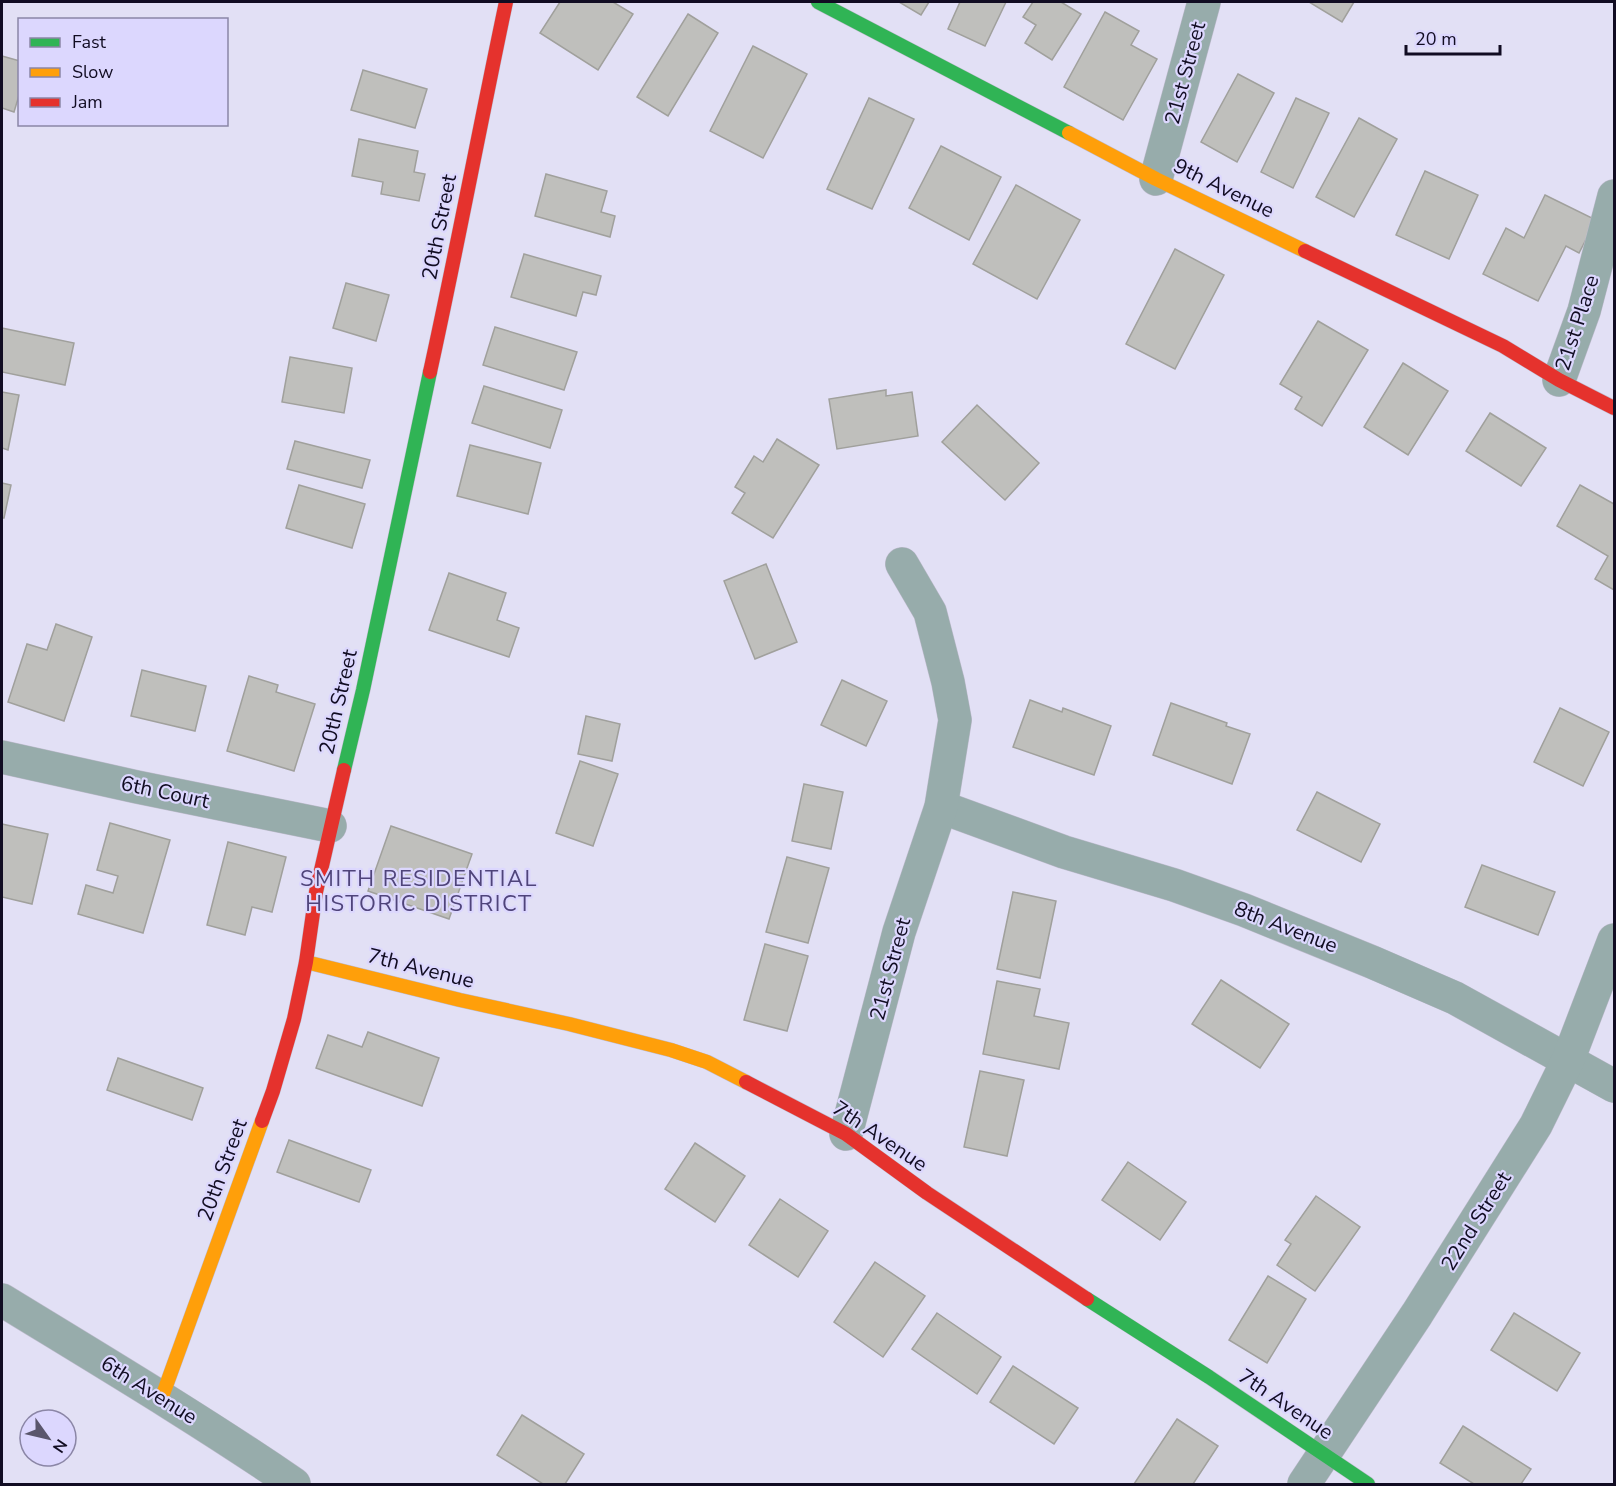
<svg xmlns="http://www.w3.org/2000/svg" width="1616" height="1486" viewBox="0 0 1616 1486" font-family="'Nunito Sans',sans-serif">
<style>
.building{fill:#bfbfbc;stroke:#a0a09c;stroke-width:1.5}
.lines{fill:none;stroke-linecap:round;stroke-linejoin:round}
.street-casing{stroke:#bebbcd;stroke-width:34}
.fast-casing{stroke:#bebbcd;stroke-width:15}
.slow-casing{stroke:#bebbcd;stroke-width:15}
.jam-casing{stroke:#bebbcd;stroke-width:15}
.street{stroke:#97acab;stroke-width:33}
.fast{stroke:#30b455;stroke-width:14}
.slow{stroke:#ff9f0a;stroke-width:14}
.jam{stroke:#e5322d;stroke-width:14}
.labels{text-anchor:middle;stroke-width:4.5;stroke-linejoin:round;paint-order:stroke}
.street-label{font-size:21px;fill:#110c22;stroke:#dcd7fe}
.neighbourhood-label{font-size:22px;letter-spacing:1.5px;fill:#4f447a;stroke:#dcd7fe}
</style>
<rect width="100%" height="100%" fill="#e2e0f5"/>
<g class="building">
<polygon points="560,2 613,2 633,14 598,70 540,33"/>
<polygon points="899,2 929,2 921,15"/>
<polygon points="960,2 1006,2 985,46 948,29"/>
<polygon points="1033,2 1061,2 1081,14 1052,60 1025,43 1036,25 1023,17"/>
<polygon points="1309,2 1354,2 1342,22"/>
<polygon points="1105,12 1139,31 1131,45 1157,59 1123,120 1064,87"/>
<polygon points="688,14 718,33 668,116 637,97"/>
<polygon points="753,46 807,74 763,158 710,131"/>
<polygon points="2,56 20,61 20,92 14,112 2,108"/>
<polygon points="363,70 427,89 415,128 351,110"/>
<polygon points="1238,74 1274,93 1237,162 1201,142"/>
<polygon points="869,98 914,119 872,209 827,189"/>
<polygon points="1296,98 1329,113 1293,188 1261,172"/>
<polygon points="1359,118 1397,139 1354,217 1316,197"/>
<polygon points="359,139 418,151 414,172 425,174 419,201 381,194 383,182 352,176"/>
<polygon points="941,146 1001,177 969,240 909,208"/>
<polygon points="1425,171 1478,195 1449,259 1396,235"/>
<polygon points="546,174 607,191 601,212 615,216 610,237 535,216"/>
<polygon points="1016,185 1080,220 1037,299 973,264"/>
<polygon points="1545,195 1596,220 1579,253 1566,246 1538,301 1483,274 1506,228 1524,238"/>
<polygon points="1175,249 1224,275 1175,369 1126,344"/>
<polygon points="524,254 601,276 596,295 583,292 576,316 511,297"/>
<polygon points="346,283 389,295 376,341 333,328"/>
<polygon points="1318,321 1368,350 1322,426 1295,409 1302,397 1280,384"/>
<polygon points="495,327 577,352 564,390 483,365"/>
<polygon points="2,328 74,343 65,385 2,372"/>
<polygon points="290,357 352,368 344,413 282,402"/>
<polygon points="1403,363 1448,391 1408,455 1364,427"/>
<polygon points="484,386 562,410 550,448 472,423"/>
<polygon points="886,390 886,396 912,392 918,436 837,449 829,399"/>
<polygon points="2,392 19,395 8,450 2,448"/>
<polygon points="977,405 1039,463 1005,500 942,442"/>
<polygon points="1490,413 1546,448 1521,486 1466,451"/>
<polygon points="777,439 819,465 773,538 732,513 745,493 735,487 754,456 763,462"/>
<polygon points="295,441 370,460 362,488 287,469"/>
<polygon points="470,445 541,463 528,514 457,496"/>
<polygon points="2,483 11,485 4,518 2,518"/>
<polygon points="299,485 365,504 352,548 286,528"/>
<polygon points="1580,485 1614,504 1614,590 1595,579 1608,556 1557,526"/>
<polygon points="766,564 797,642 755,659 724,581"/>
<polygon points="449,573 506,593 497,620 519,628 509,657 429,630"/>
<polygon points="56,624 92,637 64,721 8,702 27,644 47,650"/>
<polygon points="142,670 206,686 195,731 131,716"/>
<polygon points="249,676 278,685 276,692 315,704 294,771 227,751"/>
<polygon points="842,680 887,701 866,746 821,725"/>
<polygon points="1030,700 1062,712 1063,708 1111,726 1094,775 1013,747"/>
<polygon points="1171,703 1227,723 1226,726 1250,734 1232,784 1153,755"/>
<polygon points="1560,708 1609,732 1583,786 1534,762"/>
<polygon points="586,716 620,724 612,761 578,754"/>
<polygon points="580,761 618,774 593,846 556,833"/>
<polygon points="804,784 843,792 831,849 792,841"/>
<polygon points="1317,792 1380,824 1361,862 1297,830"/>
<polygon points="110,823 170,840 143,933 78,914 86,885 113,893 118,876 97,870"/>
<polygon points="2,824 48,834 32,904 2,897"/>
<polygon points="391,826 472,854 449,919 368,891"/>
<polygon points="228,842 286,857 272,912 252,907 245,935 207,925"/>
<polygon points="787,857 829,868 808,943 766,932"/>
<polygon points="1482,865 1555,892 1538,935 1465,907"/>
<polygon points="1013,892 1056,901 1040,978 997,969"/>
<polygon points="765,944 808,956 787,1031 744,1020"/>
<polygon points="1221,980 1289,1024 1260,1068 1192,1024"/>
<polygon points="997,981 1040,989 1034,1016 1069,1023 1059,1069 983,1054"/>
<polygon points="368,1032 439,1058 422,1106 316,1068 328,1035 362,1047"/>
<polygon points="118,1058 203,1088 192,1120 107,1090"/>
<polygon points="980,1071 1024,1080 1007,1156 964,1147"/>
<polygon points="289,1140 371,1170 359,1202 277,1172"/>
<polygon points="695,1143 745,1176 715,1222 665,1189"/>
<polygon points="1128,1162 1186,1202 1160,1240 1102,1200"/>
<polygon points="1316,1196 1360,1227 1315,1291 1277,1265 1291,1244 1285,1240"/>
<polygon points="780,1199 828,1231 798,1277 749,1245"/>
<polygon points="875,1262 925,1296 883,1357 834,1322"/>
<polygon points="1268,1276 1306,1299 1267,1363 1229,1340"/>
<polygon points="937,1313 1001,1357 977,1394 912,1349"/>
<polygon points="1514,1313 1580,1353 1557,1391 1491,1350"/>
<polygon points="1013,1366 1078,1408 1054,1444 990,1402"/>
<polygon points="522,1415 584,1454 565,1484 543,1484 497,1455"/>
<polygon points="1177,1419 1218,1446 1193,1484 1134,1484"/>
<polygon points="1463,1426 1531,1469 1521,1484 1474,1484 1440,1463"/>
</g>
<g class="lines">
<defs>
<g id="street">
<polyline points="1156,179 1204,2"/>
<polyline points="1559,380 1584,311 1614,196"/>
<polyline points="2,757 137,787 330,826"/>
<polyline points="941,807 1064,852 1174,885 1244,910 1372,962 1455,998 1614,1086"/>
<polyline points="846,1134 899,932 941,807 955,720 948,682 930,612 902,564"/>
<path d="M2,1300C100,1360 199,1419 294,1484"/>
<polyline points="1304,1484 1417,1314 1536,1125 1568,1060 1614,940"/>
</g>
<g id="fast">
<polyline points="818,2 1069,133"/>
<polyline points="344,770 363,690 430,372"/>
<polyline points="1087,1299 1209,1377 1368,1484"/>
</g>
<g id="slow">
<polyline points="1069,133 1156,179 1305,251"/>
<polyline points="306,962 460,1000 569,1024 671,1050 707,1062 746,1082"/>
<polyline points="162,1397 262,1121"/>
</g>
<g id="jam">
<polyline points="1305,251 1503,346 1559,380 1614,408"/>
<path d="M430,372C457,249 480,125 506,2"/>
<polyline points="746,1082 846,1134 927,1193 1087,1299"/>
<polyline points="262,1121 273,1091 294,1019 306,962 316,892 344,770"/>
</g>
</defs>
<use href="#street" class="street-casing"/>
<use href="#fast" class="fast-casing"/>
<use href="#slow" class="slow-casing"/>
<use href="#jam" class="jam-casing"/>
<use href="#street" class="street"/>
<use href="#fast" class="fast"/>
<use href="#slow" class="slow"/>
<use href="#jam" class="jam"/>
</g>
<g class="labels">
<g class="street-label">
<text transform="translate(1185 73) rotate(-75)" y="7">21st Street</text>
<text transform="translate(1224 188) rotate(26)" y="7">9th Avenue</text>
<text transform="translate(439 227) rotate(-79)" y="7">20th Street</text>
<text transform="translate(1577 323) rotate(-72)" y="7">21st Place</text>
<text transform="translate(338 702) rotate(-77)" y="7">20th Street</text>
<text transform="translate(165 792) rotate(12)" y="7">6th Court</text>
<text transform="translate(1286 927) rotate(21)" y="7">8th Avenue</text>
<text transform="translate(421 968) rotate(14)" y="7">7th Avenue</text>
<text transform="translate(890 969) rotate(-75)" y="7">21st Street</text>
<text transform="translate(880 1136) rotate(34)" y="7">7th Avenue</text>
<text transform="translate(222 1170) rotate(-70)" y="7">20th Street</text>
<text transform="translate(1476 1221) rotate(-58)" y="7">22nd Street</text>
<text transform="translate(149 1390) rotate(32)" y="7">6th Avenue</text>
<text transform="translate(1286 1404) rotate(34)" y="7">7th Avenue</text>
</g>
<g class="neighbourhood-label">
<text x="419" y="886">SMITH RESIDENTIAL<tspan x="419" dy="25">HISTORIC DISTRICT</tspan></text>
</g>
</g>
<rect width="1616" height="1486" fill="none" stroke="#110c22" stroke-width="6"/>
<rect x="18" y="18" width="210" height="108" fill="#dcd7fe" stroke="#8b86a6" stroke-width="1.5"/>
<rect x="30" y="38" width="30" height="9" fill="#30b455" stroke="#8b86a6" stroke-width="1.5"/>
<text x="72" y="48" font-size="18" fill="#110c22">Fast</text>
<rect x="30" y="68" width="30" height="9" fill="#ff9f0a" stroke="#8b86a6" stroke-width="1.5"/>
<text x="72" y="78" font-size="18" fill="#110c22">Slow</text>
<rect x="30" y="98" width="30" height="9" fill="#e5322d" stroke="#8b86a6" stroke-width="1.5"/>
<text x="72" y="108" font-size="18" fill="#110c22">Jam</text>
<g transform="translate(48 1438) rotate(124)"><circle r="28" fill="#dcd7fe" stroke="#8b86a6" stroke-width="1.5"/>
<path d="M0-4.5L10 22L0 15L-10 22Z" fill="#5a566c"/>
<text y="-9" font-size="16" font-weight="bold" text-anchor="middle" fill="#110c22">N</text>
</g>
<path d="M1406 45v9h94v-9" fill="none" stroke="#110c22" stroke-width="3"/>
<text x="1415" y="45" font-size="18" fill="#110c22" stroke="#dcd7fe" stroke-width="4.5" paint-order="stroke">20 m</text>
</svg>
